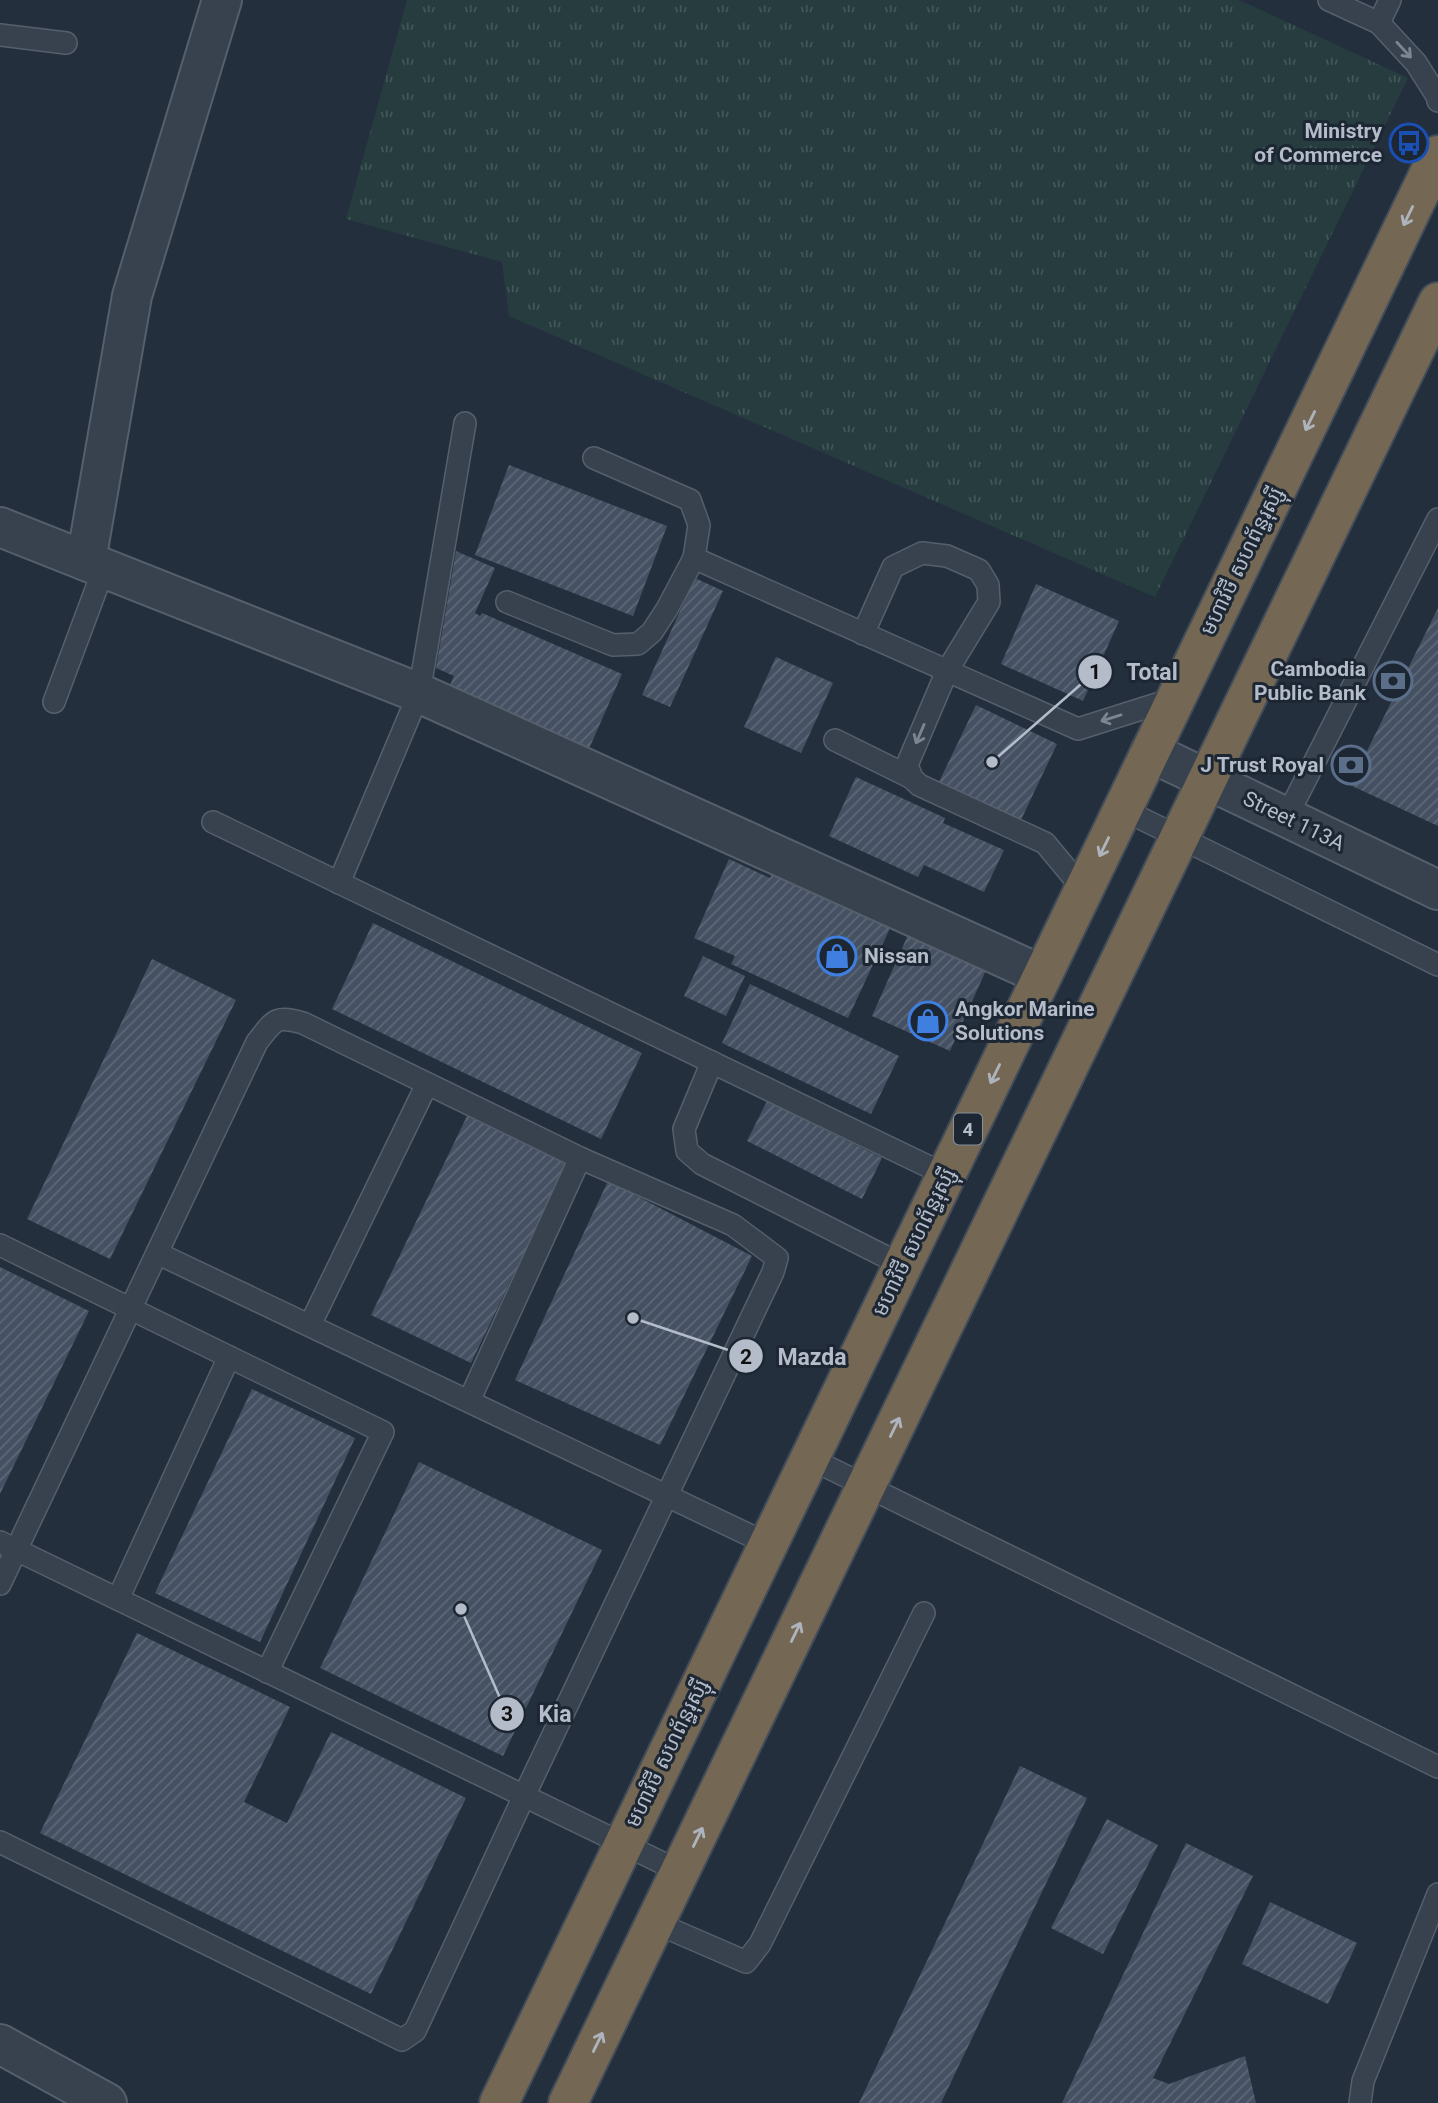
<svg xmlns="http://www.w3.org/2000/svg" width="1438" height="2103" viewBox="0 0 1438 2103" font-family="Roboto,'Noto Sans Khmer',sans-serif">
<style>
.grass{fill:url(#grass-tufts)}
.building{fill:url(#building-hatch)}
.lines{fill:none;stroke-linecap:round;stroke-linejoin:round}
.lane-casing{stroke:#565f6c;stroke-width:24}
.street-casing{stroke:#565f6c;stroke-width:42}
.highway-casing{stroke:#434c59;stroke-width:42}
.lane{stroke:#38414e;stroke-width:21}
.street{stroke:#38414e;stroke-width:38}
.highway{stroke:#746855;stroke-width:38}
.oneway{stroke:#7c8592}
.oneway2{stroke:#aeb4bd}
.labels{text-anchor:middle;stroke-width:6;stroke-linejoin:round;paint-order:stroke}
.shield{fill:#1d2633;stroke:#878f9c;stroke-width:2}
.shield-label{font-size:19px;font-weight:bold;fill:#b4bcc9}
.poi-label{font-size:21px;font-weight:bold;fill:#b4bcc9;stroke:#1d2633;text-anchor:end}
.street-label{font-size:21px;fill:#b4bcc9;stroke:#1d2633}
.leader{fill:none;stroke:#b4bcc9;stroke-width:2.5}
.callout-dot{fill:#b4bcc9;stroke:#1d2633;stroke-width:2.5}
.mark-label{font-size:21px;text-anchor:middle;font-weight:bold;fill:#111}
.callout-label{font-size:23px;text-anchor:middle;font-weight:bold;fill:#b4bcc9;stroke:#1d2633;stroke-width:6;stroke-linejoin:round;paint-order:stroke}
</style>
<defs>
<pattern id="grass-tufts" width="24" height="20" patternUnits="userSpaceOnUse" patternTransform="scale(1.75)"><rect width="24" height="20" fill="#263c3f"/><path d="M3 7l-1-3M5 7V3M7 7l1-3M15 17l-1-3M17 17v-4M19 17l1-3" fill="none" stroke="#435659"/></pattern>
<pattern id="building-hatch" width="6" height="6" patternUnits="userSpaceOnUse" patternTransform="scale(1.75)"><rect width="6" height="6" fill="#455162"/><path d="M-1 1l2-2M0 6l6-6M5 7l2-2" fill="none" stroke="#5d6877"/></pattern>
</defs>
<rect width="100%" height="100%" fill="#242f3e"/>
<polygon class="grass" points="407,0 1239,0 1408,78 1155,597 509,316 502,262 346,219"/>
<g class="building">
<polygon points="509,465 667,526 633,616 475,555"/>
<polygon points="456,551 495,568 475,613 480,616 482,613 622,674 588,751 448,689 454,676 436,668"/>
<polygon points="695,578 723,591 670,707 642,695"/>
<polygon points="1036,584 1119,621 1083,701 1001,664"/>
<polygon points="1438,608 1438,826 1350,785"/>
<polygon points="776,657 833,683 801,753 744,727"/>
<polygon points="976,705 1057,744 1019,824 938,784"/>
<polygon points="856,777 945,818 943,823 1004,850 984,892 924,865 918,877 829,836"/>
<polygon points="729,859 770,878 774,870 892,924 848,1018 731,964 735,956 694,938"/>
<polygon points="373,923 642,1053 601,1139 332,1009"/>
<polygon points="908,935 986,970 950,1051 872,1016"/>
<polygon points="703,956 745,976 726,1016 684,996"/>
<polygon points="152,959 236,1000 110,1259 27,1219"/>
<polygon points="750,984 899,1056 871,1114 722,1043"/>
<polygon points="767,1101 882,1158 862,1199 747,1141"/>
<polygon points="467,1116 567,1164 471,1363 371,1315"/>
<polygon points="608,1181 752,1256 660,1445 515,1380"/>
<polygon points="0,1267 89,1311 0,1494"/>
<polygon points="252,1389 355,1438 260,1642 155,1593"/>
<polygon points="419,1462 602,1550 503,1756 320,1668"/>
<polygon points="137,1633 290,1707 244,1802 287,1823 331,1732 466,1798 371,1994 40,1833"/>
<polygon points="1020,1766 1087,1798 941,2103 859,2103"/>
<polygon points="1107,1819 1158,1845 1103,1954 1051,1928"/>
<polygon points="1186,1843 1253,1876 1153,2078 1169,2084 1245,2056 1256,2103 1062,2103"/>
<polygon points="1270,1902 1357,1943 1328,2004 1242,1964"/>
</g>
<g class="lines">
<defs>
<g id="lane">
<polyline points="1329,0 1379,23"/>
<polyline points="1390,0 1379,23 1416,63 1437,96 1438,101"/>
<polyline points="0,35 66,43"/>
<polyline points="594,458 690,500 699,525 694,558 1078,729 1176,698"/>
<polyline points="507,602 613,645 638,644 652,632 667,609 694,558"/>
<polyline points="863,634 893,567 922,553 947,556 979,570 988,585 989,602 947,671 907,765 912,778 919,785 1045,843 1084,890"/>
<polyline points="54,702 104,568"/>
<polyline points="835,740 912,778"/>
<polyline points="1122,809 1438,965"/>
<polyline points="1286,818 1438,519"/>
<polyline points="213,822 946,1175"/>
<polyline points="339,883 419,693 465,423"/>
<polyline points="712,1062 684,1129 687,1151 702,1164 902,1265"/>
<polyline points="0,1245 383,1432 267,1672"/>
<polyline points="157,1253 768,1544"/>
<polyline points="310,1325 427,1084"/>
<polyline points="469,1401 580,1158"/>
<polyline points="809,1458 1438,1767"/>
<polyline points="0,1542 681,1872"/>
<path d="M0,1584L257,1042C275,1020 274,1015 303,1023L580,1158L733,1225L777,1258L773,1272L524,1796L415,2031L402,2040L0,1842"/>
<polyline points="118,1599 229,1357"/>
<polyline points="656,1923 746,1962 760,1944 924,1613"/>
<polyline points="1360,2103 1363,2081 1438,1894"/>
</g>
<g id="street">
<polyline points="0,527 419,693 1042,975"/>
<polyline points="86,561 132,296 222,0"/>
<polyline points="1150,752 1438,890"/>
<polyline points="0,2044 107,2103"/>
</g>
<g id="highway">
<polyline points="499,2103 1438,155"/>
<polyline points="568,2103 1438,302"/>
</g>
</defs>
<use href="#lane" class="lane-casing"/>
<use href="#street" class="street-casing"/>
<use href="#highway" class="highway-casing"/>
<use href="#lane" class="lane"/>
<use href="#street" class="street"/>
<use href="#highway" class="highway"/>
</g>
<defs><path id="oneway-shaft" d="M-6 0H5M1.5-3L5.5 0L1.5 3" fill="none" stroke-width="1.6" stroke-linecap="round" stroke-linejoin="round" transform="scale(1.75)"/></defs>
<g class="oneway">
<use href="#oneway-shaft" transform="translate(1404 50) rotate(47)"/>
<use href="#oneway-shaft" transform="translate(1111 718) rotate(163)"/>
<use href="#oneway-shaft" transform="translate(920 734) rotate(113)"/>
</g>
<g class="oneway2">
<use href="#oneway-shaft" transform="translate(1408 216) rotate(116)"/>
<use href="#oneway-shaft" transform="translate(1310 421) rotate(116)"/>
<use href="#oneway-shaft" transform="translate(1104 847) rotate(116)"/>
<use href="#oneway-shaft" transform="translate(995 1074) rotate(116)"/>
<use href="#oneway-shaft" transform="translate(895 1427) rotate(-64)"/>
<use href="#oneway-shaft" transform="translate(796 1632) rotate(-64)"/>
<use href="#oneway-shaft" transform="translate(698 1837) rotate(-64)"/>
<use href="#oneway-shaft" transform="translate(598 2042) rotate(-64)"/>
</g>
<defs>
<symbol id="bus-ring" viewBox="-11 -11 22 22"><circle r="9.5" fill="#1d2633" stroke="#1a4fb4" stroke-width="1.5"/><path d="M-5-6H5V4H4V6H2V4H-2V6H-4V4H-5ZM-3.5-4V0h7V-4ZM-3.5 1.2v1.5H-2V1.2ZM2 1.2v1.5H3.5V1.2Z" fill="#1a4fb4"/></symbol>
<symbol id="bank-ring" viewBox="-11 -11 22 22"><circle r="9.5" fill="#1d2633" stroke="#5c6f8a" stroke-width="1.5"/><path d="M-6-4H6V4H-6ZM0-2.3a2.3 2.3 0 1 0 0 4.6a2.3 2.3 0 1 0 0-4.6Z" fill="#5c6f8a"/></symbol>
<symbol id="shop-ring" viewBox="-11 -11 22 22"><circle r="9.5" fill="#1d2633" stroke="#3f7fe0" stroke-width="1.5"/><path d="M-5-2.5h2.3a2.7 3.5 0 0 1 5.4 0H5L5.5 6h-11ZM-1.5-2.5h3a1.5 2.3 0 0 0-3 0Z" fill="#3f7fe0"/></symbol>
</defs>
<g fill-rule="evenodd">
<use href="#bus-ring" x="1387" y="121" width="44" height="44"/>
<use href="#bank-ring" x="1371" y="659" width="44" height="44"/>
<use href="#bank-ring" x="1329" y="743" width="44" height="44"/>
<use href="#shop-ring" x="815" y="934" width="44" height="44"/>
<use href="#shop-ring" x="906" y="999" width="44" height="44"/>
</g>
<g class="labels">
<rect class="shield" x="954" y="1113.5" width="28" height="31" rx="5"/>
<g class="shield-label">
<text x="968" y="1136">4</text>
</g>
<g class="poi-label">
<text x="1382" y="138">Ministry<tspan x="1382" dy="24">of Commerce</tspan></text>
<text x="1366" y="676">Cambodia<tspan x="1366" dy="24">Public Bank</tspan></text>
<text x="1324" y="772">J Trust Royal</text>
<text x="864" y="963" text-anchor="start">Nissan</text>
<text x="955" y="1016" text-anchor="start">Angkor Marine<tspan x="955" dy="24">Solutions</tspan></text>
</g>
<g class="street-label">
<text transform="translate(1242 561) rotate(-64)" y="7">មហាវិថី សហព័ន្ធរុស្ស៊ី</text>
<text transform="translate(1294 821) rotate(26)" y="7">Street 113A</text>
<text transform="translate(914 1242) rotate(-64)" y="7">មហាវិថី សហព័ន្ធរុស្ស៊ី</text>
<text transform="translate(667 1753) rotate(-64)" y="7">មហាវិថី សហព័ន្ធរុស្ស៊ី</text>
</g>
</g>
<path class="leader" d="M992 762L1095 672M633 1318L746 1356M461 1609L507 1714"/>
<g class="callout-dot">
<circle cx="992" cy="762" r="7"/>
<circle cx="633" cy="1318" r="7"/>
<circle cx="461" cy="1609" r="7"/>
<circle cx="1095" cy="672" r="18"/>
<circle cx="746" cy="1356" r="18"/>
<circle cx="507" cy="1714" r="18"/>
</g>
<g class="mark-label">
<text x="1095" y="679">1</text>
<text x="746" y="1364">2</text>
<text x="507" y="1721">3</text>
</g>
<g class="callout-label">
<text x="1152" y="680">Total</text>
<text x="812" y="1365">Mazda</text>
<text x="555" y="1722">Kia</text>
</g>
</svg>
